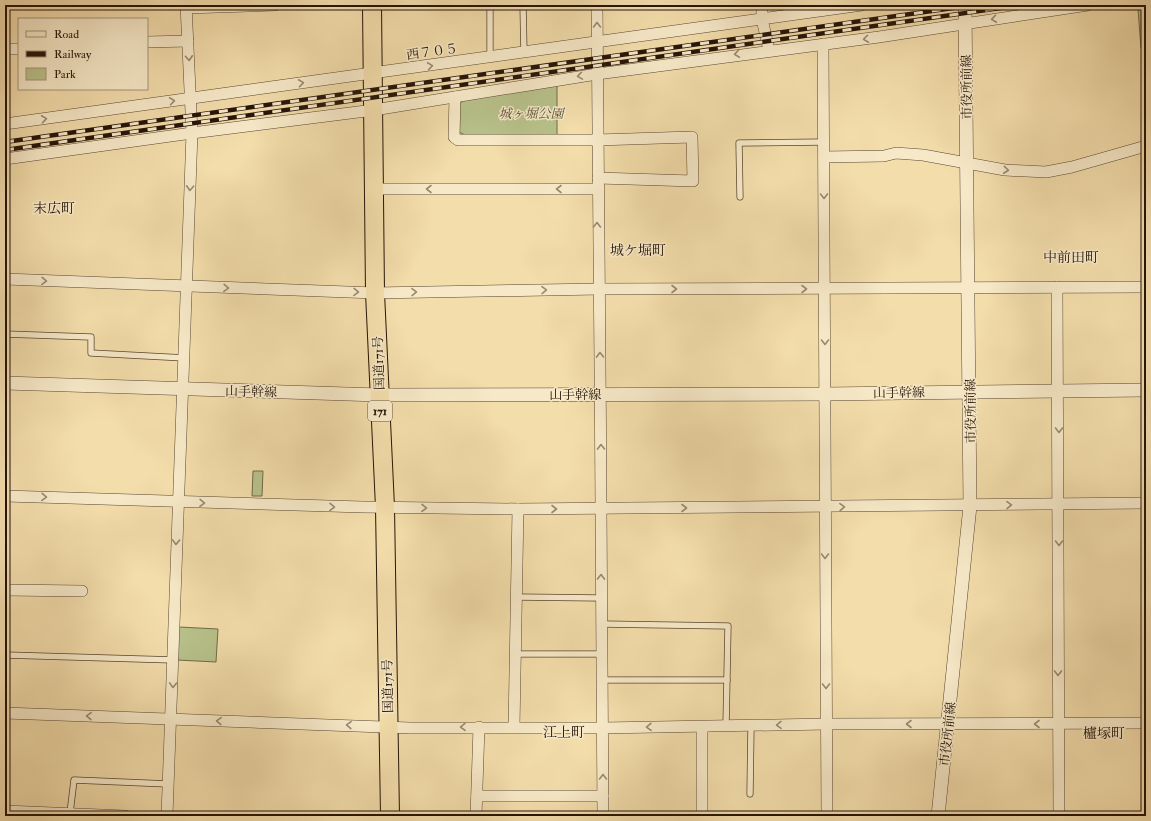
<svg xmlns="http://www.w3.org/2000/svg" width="1151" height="821" viewBox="0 0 1151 821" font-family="'IM FELL Double Pica','Noto Serif JP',serif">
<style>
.green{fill:#b8c28b;stroke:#6e6b49}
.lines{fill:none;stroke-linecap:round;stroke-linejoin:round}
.service-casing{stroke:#584630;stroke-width:7}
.minor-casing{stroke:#584630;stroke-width:12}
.tertiary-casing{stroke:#584630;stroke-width:14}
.trunk-casing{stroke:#251407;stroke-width:20}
.service{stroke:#f7e9c8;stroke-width:5.5}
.minor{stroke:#f7e9c8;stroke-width:11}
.tertiary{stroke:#f7e9c8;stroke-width:13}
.trunk{stroke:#f3ddab;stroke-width:18}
.rail-casing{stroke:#251407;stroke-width:4.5}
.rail{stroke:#f7e9c8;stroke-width:3;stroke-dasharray:9;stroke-linecap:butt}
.oneway{stroke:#988971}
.labels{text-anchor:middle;stroke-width:3;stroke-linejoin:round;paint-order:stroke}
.shield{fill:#f7e9c8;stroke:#645441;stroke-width:1}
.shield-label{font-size:12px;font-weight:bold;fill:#251407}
.street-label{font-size:13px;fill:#251407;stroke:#f7e9c8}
.park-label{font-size:13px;font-style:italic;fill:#585135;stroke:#f7e9c8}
.neighbourhood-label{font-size:14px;fill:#251407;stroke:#f7e9c8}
</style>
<rect width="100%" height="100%" fill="#f3ddab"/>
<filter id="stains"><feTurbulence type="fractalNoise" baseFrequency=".005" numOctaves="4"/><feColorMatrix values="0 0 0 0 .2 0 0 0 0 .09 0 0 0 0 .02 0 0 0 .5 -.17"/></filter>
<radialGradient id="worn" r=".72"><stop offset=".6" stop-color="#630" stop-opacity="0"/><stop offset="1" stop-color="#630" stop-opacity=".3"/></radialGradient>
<g class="green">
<polygon points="1146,5 1146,51 1145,48 1141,48 1138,9"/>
<polygon points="557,85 557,138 469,137 459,132 459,105 466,97"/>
<polygon points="253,471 263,471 262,496 252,496"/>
<polygon points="179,627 218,629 216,662 177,660"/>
</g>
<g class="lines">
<defs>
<g id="service">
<polyline points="490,5 490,57"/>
<polyline points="523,5 524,53"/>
<polyline points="740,197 739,143 824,142"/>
<polyline points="5,334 91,337 91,353 185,358"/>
<polyline points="516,597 601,598"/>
<polyline points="602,624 728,626 726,726"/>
<polyline points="514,654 602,654"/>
<polyline points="5,655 174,660"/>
<polyline points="602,680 727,680"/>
<polyline points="750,794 751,726"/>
<polyline points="70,813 74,780 168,784"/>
</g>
<g id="minor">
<path d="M597,5C598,275 603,546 603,816"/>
<polyline points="762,5 762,19 769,50"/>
<polyline points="186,8 275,5"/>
<polyline points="147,42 188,41"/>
<polyline points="823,44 827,816"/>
<polyline points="5,49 19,49"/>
<polyline points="455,97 454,137 458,140 597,140 692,137 693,181 598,178"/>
<polyline points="5,124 862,5"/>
<polyline points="824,157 884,156 896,153 923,155 1005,170 1046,172 1072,167 1146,146"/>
<polyline points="5,159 192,133 374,110 597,74 879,37 1088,5"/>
<polyline points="375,189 598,189"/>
<polyline points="5,279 375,293 599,289 1146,287"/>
<polyline points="1057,287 1059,816"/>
<polyline points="5,496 363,507 518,509 1146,503"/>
<polyline points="5,590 82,591"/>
<polyline points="5,713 410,728 603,728 826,724 1146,723"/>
<polyline points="514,727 518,509"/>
<polyline points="477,796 603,796"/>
<polyline points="5,811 125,816"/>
<polyline points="167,816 192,133 186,5"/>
<polyline points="476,816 479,727"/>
<polyline points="702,816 702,727"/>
</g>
<g id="tertiary">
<polyline points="5,383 379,395 825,394 1146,390"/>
<polyline points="938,816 970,506 965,5"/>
</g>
<polyline id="trunk" points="372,5 375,293 385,507 390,816"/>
</defs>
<use href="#service" class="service-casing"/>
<use href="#minor" class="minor-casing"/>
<use href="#tertiary" class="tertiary-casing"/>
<use href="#trunk" class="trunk-casing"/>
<use href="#service" class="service"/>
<use href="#minor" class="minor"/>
<use href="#tertiary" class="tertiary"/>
<use href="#trunk" class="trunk"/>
<defs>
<g id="rail">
<polyline points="5,142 974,5"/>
<polyline points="5,150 1022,5"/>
</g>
</defs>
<use href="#rail" class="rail-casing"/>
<use href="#rail" class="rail"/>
</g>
<defs><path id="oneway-chevron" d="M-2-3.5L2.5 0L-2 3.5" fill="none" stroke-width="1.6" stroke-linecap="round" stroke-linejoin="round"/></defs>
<g class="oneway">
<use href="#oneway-chevron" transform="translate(994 19) rotate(172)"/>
<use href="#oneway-chevron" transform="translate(597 25) rotate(-90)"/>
<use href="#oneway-chevron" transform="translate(866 39) rotate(172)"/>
<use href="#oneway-chevron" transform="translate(737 54) rotate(172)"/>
<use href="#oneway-chevron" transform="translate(189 58) rotate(86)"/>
<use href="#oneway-chevron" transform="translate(430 66) rotate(-8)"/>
<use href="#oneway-chevron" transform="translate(580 76) rotate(171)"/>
<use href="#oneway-chevron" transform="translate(301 83) rotate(-8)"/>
<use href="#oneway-chevron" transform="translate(172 101) rotate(-8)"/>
<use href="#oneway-chevron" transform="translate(44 119) rotate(-8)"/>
<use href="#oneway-chevron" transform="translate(1006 170) rotate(6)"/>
<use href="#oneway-chevron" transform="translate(190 188) rotate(93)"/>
<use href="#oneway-chevron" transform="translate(429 189) rotate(-180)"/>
<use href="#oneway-chevron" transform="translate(559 189) rotate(-180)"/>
<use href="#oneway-chevron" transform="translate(824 196) rotate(89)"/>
<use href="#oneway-chevron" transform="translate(597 225) rotate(-90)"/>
<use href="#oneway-chevron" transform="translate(44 281) rotate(2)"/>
<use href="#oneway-chevron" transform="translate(226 288) rotate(2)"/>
<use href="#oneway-chevron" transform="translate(674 289)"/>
<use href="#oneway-chevron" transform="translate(804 289)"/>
<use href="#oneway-chevron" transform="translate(544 290) rotate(-1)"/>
<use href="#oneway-chevron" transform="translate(356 292) rotate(2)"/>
<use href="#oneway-chevron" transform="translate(414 292) rotate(-1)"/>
<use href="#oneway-chevron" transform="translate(825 342) rotate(90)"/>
<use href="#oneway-chevron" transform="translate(600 355) rotate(-91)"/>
<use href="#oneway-chevron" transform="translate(1059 430) rotate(90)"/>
<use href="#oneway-chevron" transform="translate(601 447) rotate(-91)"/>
<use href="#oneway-chevron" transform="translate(44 497) rotate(2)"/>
<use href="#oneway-chevron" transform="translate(202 503) rotate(1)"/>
<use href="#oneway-chevron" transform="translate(1009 505) rotate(-1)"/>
<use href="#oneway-chevron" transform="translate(332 507) rotate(1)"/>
<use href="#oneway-chevron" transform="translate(842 507) rotate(-1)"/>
<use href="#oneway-chevron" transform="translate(424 508) rotate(1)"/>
<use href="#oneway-chevron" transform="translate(684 508)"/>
<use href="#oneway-chevron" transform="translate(554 509)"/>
<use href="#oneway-chevron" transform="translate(176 542) rotate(92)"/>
<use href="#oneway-chevron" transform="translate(1059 543) rotate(90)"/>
<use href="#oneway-chevron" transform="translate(825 556) rotate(90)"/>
<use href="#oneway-chevron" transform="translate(601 577) rotate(-89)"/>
<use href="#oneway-chevron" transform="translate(1058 673) rotate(90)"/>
<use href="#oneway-chevron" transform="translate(173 685) rotate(92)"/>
<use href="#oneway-chevron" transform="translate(826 686) rotate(90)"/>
<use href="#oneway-chevron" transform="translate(89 716) rotate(-178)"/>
<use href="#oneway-chevron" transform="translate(219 721) rotate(-178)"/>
<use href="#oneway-chevron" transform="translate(909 724) rotate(180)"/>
<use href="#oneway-chevron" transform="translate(1037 724) rotate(-180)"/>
<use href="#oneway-chevron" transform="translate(349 725) rotate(-178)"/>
<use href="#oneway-chevron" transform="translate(779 725) rotate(179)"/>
<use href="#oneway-chevron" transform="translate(463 727) rotate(179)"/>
<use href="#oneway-chevron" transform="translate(649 727) rotate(179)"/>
<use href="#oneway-chevron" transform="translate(603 777) rotate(-90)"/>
</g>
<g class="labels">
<rect class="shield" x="368" y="401" width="24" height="20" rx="3"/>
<g class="shield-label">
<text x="380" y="415">171</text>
</g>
<g class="street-label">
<text transform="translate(432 51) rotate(-8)" y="5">西７０５</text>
<text transform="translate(966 87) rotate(-91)" y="5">市役所前線</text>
<text transform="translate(378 363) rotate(-92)" y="5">国道171号</text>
<text transform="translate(251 391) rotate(1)" y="5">山手幹線</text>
<text transform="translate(899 392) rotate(-1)" y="5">山手幹線</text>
<text x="575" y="399">山手幹線</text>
<text transform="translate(970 411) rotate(-91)" y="5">市役所前線</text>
<text transform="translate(387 686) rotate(-91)" y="5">国道171号</text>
<text transform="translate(947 734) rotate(-84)" y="5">市役所前線</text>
</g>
<g class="park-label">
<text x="531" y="118">城ヶ堀公園</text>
</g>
<g class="neighbourhood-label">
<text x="54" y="213">末広町</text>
<text x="638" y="255">城ケ堀町</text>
<text x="1071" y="262">中前田町</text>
<text x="564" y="737">江上町</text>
<text x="1104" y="738">櫨塚町</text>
</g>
</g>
<rect width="1151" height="821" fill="none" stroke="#f3ddab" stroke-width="20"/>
<rect x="6" y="6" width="1139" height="809" fill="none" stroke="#251407" stroke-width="2"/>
<rect x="10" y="10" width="1131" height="801" fill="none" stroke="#251407"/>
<rect x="18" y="18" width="130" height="72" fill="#f7e9c8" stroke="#a3947b"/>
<rect x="26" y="31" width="20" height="6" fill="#f7e9c8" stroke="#a3947b"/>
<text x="54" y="38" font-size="12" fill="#251407">Road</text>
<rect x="26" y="51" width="20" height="6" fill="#251407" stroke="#a3947b"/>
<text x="54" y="58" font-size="12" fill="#251407">Railway</text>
<rect x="26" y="68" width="20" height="12" fill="#b8c28b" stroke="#a3947b"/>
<text x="54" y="78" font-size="12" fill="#251407">Park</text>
<rect width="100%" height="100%" filter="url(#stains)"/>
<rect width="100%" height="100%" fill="url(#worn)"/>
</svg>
